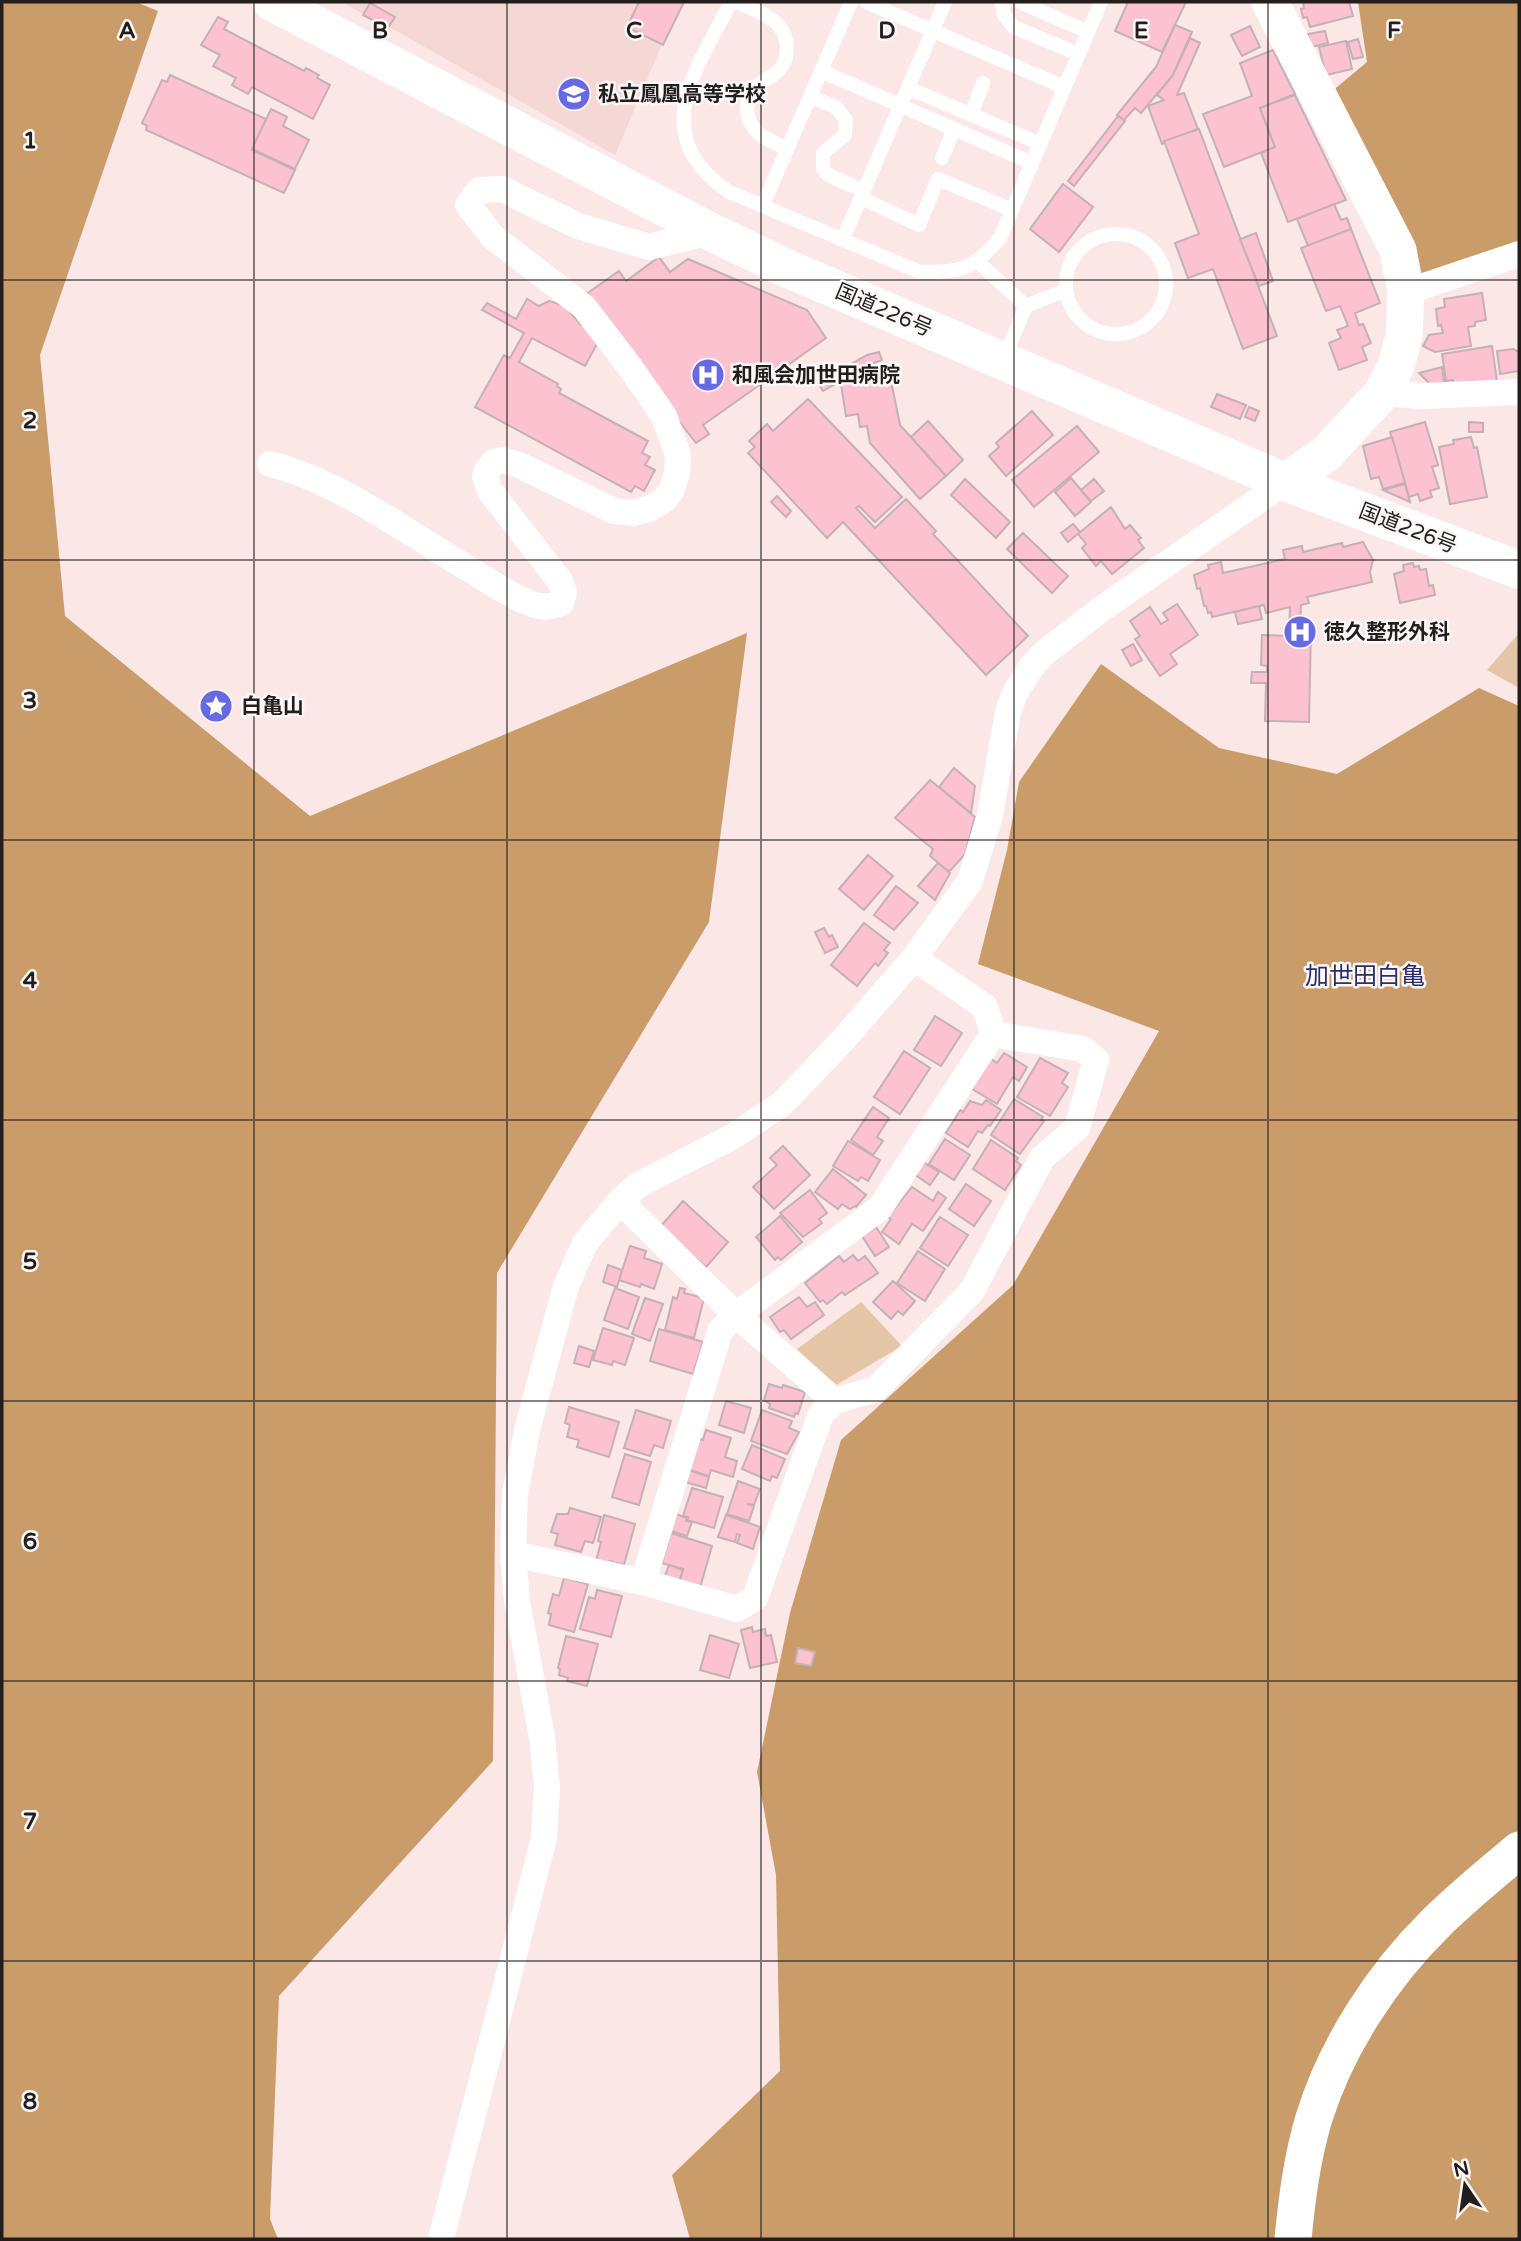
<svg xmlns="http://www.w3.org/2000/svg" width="1521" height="2241" viewBox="0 0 1521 2241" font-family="'Varela Round','Noto Sans JP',sans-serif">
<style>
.built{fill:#f5d8d5}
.green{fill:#e4c6a6}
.forest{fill:#ca9c69}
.building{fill:#fdc2cf;stroke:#c4b1b5;stroke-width:2}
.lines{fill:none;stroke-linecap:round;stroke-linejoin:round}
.lane{stroke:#fff;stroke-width:14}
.street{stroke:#fff;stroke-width:26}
.secondary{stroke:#fff;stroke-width:37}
.highway{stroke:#fff;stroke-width:38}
.grid{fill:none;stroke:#231d1c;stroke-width:2;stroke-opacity:0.55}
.labels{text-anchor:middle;stroke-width:5;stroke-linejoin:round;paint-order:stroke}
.poi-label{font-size:21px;font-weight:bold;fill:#231d1c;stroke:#fcf8f8;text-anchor:start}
.street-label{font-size:21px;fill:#231d1c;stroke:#fcf8f8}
.quarter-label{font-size:24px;fill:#2c2e68;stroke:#fcf8f8}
.grid-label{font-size:23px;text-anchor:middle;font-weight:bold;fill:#231d1c;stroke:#fcf8f8;stroke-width:5;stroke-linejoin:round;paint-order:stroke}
</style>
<rect width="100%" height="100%" fill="#fbe7e5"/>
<polygon class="built" points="341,2 680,2 615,155 400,33"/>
<g class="green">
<polygon points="1519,633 1519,688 1487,670"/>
<polygon points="861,1302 902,1346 836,1385 797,1349"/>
</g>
<g class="forest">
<polygon points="2,2 136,2 158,11 40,355 65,616 310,816 747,633 709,922 497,1273 493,1761 279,1996 270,2219 278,2239 2,2239"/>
<polygon points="1358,2 1519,2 1519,253 1417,275 1331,92 1367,62"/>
<polygon points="1101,664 1219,748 1337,774 1479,688 1519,706 1519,2239 690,2239 672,2175 780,2071 776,1875 757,1772 790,1613 841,1440 1013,1285 1159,1031 978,964 1007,850 1019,782"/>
</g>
<g class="building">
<polygon points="639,2 684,2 663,45 627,27"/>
<polygon points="1128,2 1186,2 1162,52 1115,31"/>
<polygon points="1303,2 1351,2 1349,2 1353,16 1310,27 1307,17 1303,18 1301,9 1304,8"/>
<polygon points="370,3 395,17 388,28 363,15"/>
<polygon points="218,17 228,22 224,29 304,71 306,68 319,75 317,78 330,85 313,119 252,87 248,94 232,85 236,78 213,66 220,55 201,45"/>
<polygon points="1175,25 1192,32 1173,75 1141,113 1135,108 1124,120 1117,115 1156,67"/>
<polygon points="1250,26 1260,47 1242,56 1231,35"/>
<polygon points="1325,31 1328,43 1311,47 1308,34"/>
<polygon points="1190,38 1200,43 1177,95 1184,93 1198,129 1162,144 1148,106 1164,100 1157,95 1173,75"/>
<polygon points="1358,39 1363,57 1353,59 1348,42"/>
<polygon points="1346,41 1352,69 1326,75 1319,47"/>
<polygon points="1273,50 1295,94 1260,108 1275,147 1224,167 1203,114 1252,96 1240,63"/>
<polygon points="170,75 266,119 252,150 295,170 284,193 146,130 147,126 142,123 162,80 167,82"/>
<polygon points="1295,95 1346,200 1288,222 1261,153 1275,147 1260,108"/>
<polygon points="271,109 287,117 283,126 309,140 295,169 252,149"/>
<polygon points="1118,116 1125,121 1074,186 1068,181"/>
<polygon points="1199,129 1277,336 1243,349 1213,269 1188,278 1175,243 1199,234 1164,141"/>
<polygon points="1063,184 1093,207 1059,252 1030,229"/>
<polygon points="1334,204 1341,220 1347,218 1351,229 1308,246 1297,219"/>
<polygon points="1351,229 1380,303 1355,313 1359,325 1363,324 1371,343 1362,347 1367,360 1339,370 1329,343 1341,338 1337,330 1348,326 1340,306 1326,311 1301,248"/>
<polygon points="1256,233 1273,281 1259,286 1240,239"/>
<polygon points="659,257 670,272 688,259 807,310 826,338 703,425 709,434 696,443 654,389 597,344 585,366 532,338 519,362 558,384 557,386 561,389 559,393 648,441 642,453 650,457 645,465 655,470 644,491 635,486 631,492 475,407 504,355 510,358 524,333 482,310 487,303 516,319 527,299 539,306 549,301 560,304 561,302 581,325 598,313 585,295 619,271 626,281"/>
<polygon points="1482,293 1486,320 1475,322 1475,326 1468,327 1471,346 1435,352 1423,346 1429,335 1443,333 1441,325 1438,326 1436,309 1445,307 1444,299"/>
<polygon points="1492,346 1497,381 1454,388 1453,380 1446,381 1442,354"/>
<polygon points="1513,349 1519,352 1519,371 1500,374 1497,351"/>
<polygon points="879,352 882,360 871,364 823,391 818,383 867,355"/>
<polygon points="888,366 900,425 946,476 920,499 870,443 867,426 860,427 858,414 846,416 841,384 858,382 863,371"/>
<polygon points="1442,367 1445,388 1429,383 1419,373"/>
<polygon points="1217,394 1246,405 1240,419 1211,407"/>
<polygon points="808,399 902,497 875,522 859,506 856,508 875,528 906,499 936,531 933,534 1028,636 986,675 843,522 827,538 748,453 755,447 749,441 767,424 773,431"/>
<polygon points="1249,407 1259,411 1255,421 1245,417"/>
<polygon points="1032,411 1053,435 1006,476 989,456 999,447 996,443"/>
<polygon points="928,421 963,460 946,476 911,437"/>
<polygon points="1425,422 1438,465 1432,467 1439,488 1430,491 1432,497 1420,501 1418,494 1409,497 1390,432"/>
<polygon points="1469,422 1483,423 1483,432 1469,432"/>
<polygon points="1077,426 1099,452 1034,507 1012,480"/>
<polygon points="1392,437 1405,483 1383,489 1379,477 1371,479 1363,446"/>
<polygon points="1471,437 1474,448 1477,447 1487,497 1450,504 1439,447 1454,444 1453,440"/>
<polygon points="1071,478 1091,502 1075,516 1055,492"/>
<polygon points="965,479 1010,522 996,538 951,495"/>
<polygon points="1094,479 1104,491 1091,501 1081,490"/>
<polygon points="1405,484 1410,502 1383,490"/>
<polygon points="777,496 791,511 786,517 771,502"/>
<polygon points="1111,507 1125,529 1130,525 1141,538 1138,540 1144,548 1112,574 1101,561 1096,566 1082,548 1086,544 1078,534"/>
<polygon points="1073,524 1080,532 1068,542 1061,533"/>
<polygon points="1023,533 1068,576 1052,593 1007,549"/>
<polygon points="1363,542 1373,560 1370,572 1372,582 1307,597 1309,603 1301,605 1300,628 1311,629 1309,722 1265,721 1266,683 1251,683 1252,672 1267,672 1267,666 1261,665 1262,635 1289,636 1290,607 1266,613 1264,605 1212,617 1211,612 1208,613 1206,606 1204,606 1200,588 1197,589 1194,575 1209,569 1208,565 1221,562 1223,573 1285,559 1283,550 1302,546 1303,552 1342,543 1343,547"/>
<polygon points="1413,563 1414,567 1419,566 1420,570 1426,569 1429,586 1433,585 1435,595 1400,603 1394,574 1404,571 1403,565"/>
<polygon points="1177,604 1198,635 1170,654 1177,664 1160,676 1135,639 1140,636 1130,621 1150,607 1161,624 1168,620 1163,613"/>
<polygon points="1259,606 1262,619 1238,624 1235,612"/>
<polygon points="1133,644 1142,660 1131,666 1122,650"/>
<polygon points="954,768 975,786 971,813 939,787"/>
<polygon points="930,780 975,817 965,854 951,870 948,871 930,856 933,849 895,818"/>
<polygon points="868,855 893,876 864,910 839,889"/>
<polygon points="938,863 950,873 935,900 918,886"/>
<polygon points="896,886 918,903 894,930 874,915"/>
<polygon points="864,923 890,943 884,950 888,953 878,966 875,963 857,986 831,965"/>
<polygon points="824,928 829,937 832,935 838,947 825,953 815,932"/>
<polygon points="935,1016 962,1033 941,1066 914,1050"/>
<polygon points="904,1051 930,1068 900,1114 874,1097"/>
<polygon points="1004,1053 1027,1067 1019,1081 1013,1077 997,1104 972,1089 991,1059 997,1063"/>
<polygon points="1040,1058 1068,1073 1062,1083 1068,1087 1050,1116 1017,1097"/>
<polygon points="1014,1099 1043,1117 1041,1120 1044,1121 1020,1154 991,1135"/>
<polygon points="986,1100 1001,1110 990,1126 988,1125 982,1133 978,1131 968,1147 946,1133 960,1110 963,1112 970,1101 982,1105"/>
<polygon points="873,1107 889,1118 877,1137 883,1141 873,1155 851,1140"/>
<polygon points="945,1139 970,1155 954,1180 929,1164"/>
<polygon points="991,1140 1018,1158 1016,1161 1021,1165 1005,1190 973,1169"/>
<polygon points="848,1141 880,1160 868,1181 861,1177 858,1181 833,1166"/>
<polygon points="783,1146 810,1175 774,1209 753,1187 777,1165 770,1158"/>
<polygon points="923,1162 939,1172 930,1185 914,1174"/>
<polygon points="833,1169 866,1195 856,1207 855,1206 850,1209 842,1204 838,1209 815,1192"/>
<polygon points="966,1184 991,1201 974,1226 949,1209"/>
<polygon points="912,1187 933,1201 938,1192 946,1198 923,1231 912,1224 899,1244 882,1232 891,1219 888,1217"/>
<polygon points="810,1190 827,1213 819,1219 822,1223 803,1237 780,1213"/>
<polygon points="683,1201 728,1242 706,1267 660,1227"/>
<polygon points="780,1216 802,1242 781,1260 778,1257 775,1260 756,1237"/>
<polygon points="940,1217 968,1235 948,1266 920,1248"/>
<polygon points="876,1227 889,1247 875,1256 862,1236"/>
<polygon points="630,1246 646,1251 644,1258 662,1264 654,1289 641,1284 640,1287 619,1280"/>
<polygon points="918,1251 945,1269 925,1301 897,1283"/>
<polygon points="853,1255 858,1261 865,1256 878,1273 845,1295 842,1292 827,1304 823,1300 820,1302 805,1283 839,1256 844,1262"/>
<polygon points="608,1265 622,1270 617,1287 603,1282"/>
<polygon points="893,1281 915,1301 903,1315 898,1311 891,1319 873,1302"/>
<polygon points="615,1288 639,1297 628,1329 604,1320"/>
<polygon points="680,1288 685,1289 684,1293 704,1298 694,1338 665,1330 673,1297 677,1299"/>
<polygon points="799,1297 807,1307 815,1302 824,1315 791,1339 784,1330 780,1332 770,1317"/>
<polygon points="645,1298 663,1304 650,1341 632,1334"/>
<polygon points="603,1328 634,1338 625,1365 613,1361 612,1365 593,1360"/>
<polygon points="659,1329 703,1342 693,1374 650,1361"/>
<polygon points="579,1346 594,1351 589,1367 574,1363"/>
<polygon points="769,1384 782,1388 783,1385 805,1392 798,1414 795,1413 794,1417 769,1408 770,1404 764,1400"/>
<polygon points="726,1401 751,1408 744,1433 719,1425"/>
<polygon points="569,1407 619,1422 609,1457 577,1447 579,1440 567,1437 570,1425 565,1423"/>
<polygon points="636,1410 671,1421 663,1448 654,1445 650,1456 624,1448"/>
<polygon points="762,1410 792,1421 789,1428 799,1432 787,1454 751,1441"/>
<polygon points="706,1430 731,1438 725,1457 737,1461 733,1477 711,1470 709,1476 689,1470 699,1439 703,1440"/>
<polygon points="752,1445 785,1459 777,1478 772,1476 770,1481 742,1469"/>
<polygon points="625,1454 651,1462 639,1505 612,1497"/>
<polygon points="689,1470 709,1477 706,1488 685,1482"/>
<polygon points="738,1481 760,1489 754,1505 747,1504 754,1506 749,1521 727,1514"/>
<polygon points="692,1488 723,1497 714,1528 687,1520 688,1517 683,1516"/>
<polygon points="570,1508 601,1517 593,1543 585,1541 581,1552 555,1545 558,1534 551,1532 557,1514 568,1514"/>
<polygon points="676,1514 687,1518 686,1521 692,1522 687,1536 671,1531"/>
<polygon points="604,1515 635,1524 624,1565 609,1561 608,1564 596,1561 601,1542 598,1541"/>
<polygon points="726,1515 760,1527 753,1549 737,1543 740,1535 737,1534 735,1542 718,1537"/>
<polygon points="671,1533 712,1546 700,1588 680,1582 683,1569 662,1563"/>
<polygon points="669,1565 683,1570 679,1581 665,1576"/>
<polygon points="564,1578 588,1584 574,1632 549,1625 551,1614 548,1613 553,1594 559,1596"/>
<polygon points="597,1590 622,1596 611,1637 580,1629 589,1597 595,1599"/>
<polygon points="752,1627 753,1632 765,1629 766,1636 771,1635 777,1662 750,1668 741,1630"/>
<polygon points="710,1635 739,1644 729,1678 700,1670"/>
<polygon points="566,1636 598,1644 587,1686 567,1681 568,1678 559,1675 560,1669 558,1668"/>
<polygon points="798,1648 815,1652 811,1666 795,1663"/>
</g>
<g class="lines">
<g class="lane">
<path d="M731,2C696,70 646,136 729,192L920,272C964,272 971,270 1000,238L1101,2"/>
<path d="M737,2C750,8 769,14 779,26C789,37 790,59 779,70C771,78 760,81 753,90C748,96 747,102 747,110C749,133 768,140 787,149"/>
<polyline points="866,2 1064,87"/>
<polyline points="1002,2 1004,15 1014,27 1078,54"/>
<polyline points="1022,3 1088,32"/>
<polyline points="821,71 1032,163"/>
<polyline points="908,88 1041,144"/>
<polyline points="810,97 836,107 846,120 845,135 823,153 823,169 828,175 864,191"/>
<polyline points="971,115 983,83"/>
<polyline points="942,158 954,129"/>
<polyline points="861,198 919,225 938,179 1012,210"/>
<polyline points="763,205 851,2"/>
<circle cx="1116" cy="284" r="50"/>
<polyline points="843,239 945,2"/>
<polyline points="978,262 1026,306 1004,358"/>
<polyline points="1026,306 1066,290"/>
</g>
<g class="street">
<polyline points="1406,292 1519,254"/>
<polyline points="1382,393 1422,396 1519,392"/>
<path d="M270,464C339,481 408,533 469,569C490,582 512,597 535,605C544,608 552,606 561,603L564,592L560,581L490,491L485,477L487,470L494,462L502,460L519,465L614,511L634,513L651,508L664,500L672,490L677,473L678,455L664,416L630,367L584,307L493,237L468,205L479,190L502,189L578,226L649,247L711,232"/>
<polyline points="620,1201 736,1315 835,1401"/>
<polyline points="513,1554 643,1582 737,1609 755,1598 821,1414 835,1401 876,1389 972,1291 1042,1158 1077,1128 1096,1060 1083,1049 993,1034 985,1007 914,958"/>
<polyline points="643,1582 720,1331 736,1315 880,1208 993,1034"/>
<polyline points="441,2239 544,1838 547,1787 542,1737 517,1601 513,1554 515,1494 527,1430 566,1286 585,1243 620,1201 638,1185 732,1137 782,1104 844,1039 914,958 970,881 990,815 1008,712 1015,693 1032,666 1043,654 1100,610 1285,482"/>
</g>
<g class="secondary">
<polyline points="1270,2 1398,250 1406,292 1404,336 1396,366 1382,393 1326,454 1285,482"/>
<path d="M1293,2239C1297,2198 1302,2158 1314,2118C1336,2047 1382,1976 1435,1924C1461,1898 1491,1874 1519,1850"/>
</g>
<polyline class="highway" points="272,2 711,232 784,267 1285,482 1519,570"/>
</g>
<path class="grid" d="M254,2V2239M507,2V2239M761,2V2239M1014,2V2239M1268,2V2239M2,280H1519M2,560H1519M2,840H1519M2,1120H1519M2,1401H1519M2,1681H1519M2,1961H1519"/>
<defs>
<symbol id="school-disc" viewBox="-11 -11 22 22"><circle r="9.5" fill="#686ae4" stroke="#fcf8f8"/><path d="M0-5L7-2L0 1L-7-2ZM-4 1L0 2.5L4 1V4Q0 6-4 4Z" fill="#fff"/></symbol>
<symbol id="hospital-disc" viewBox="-11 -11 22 22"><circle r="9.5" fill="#686ae4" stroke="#fcf8f8"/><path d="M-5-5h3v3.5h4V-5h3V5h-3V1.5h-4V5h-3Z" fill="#fff"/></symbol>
<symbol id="sight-disc" viewBox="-11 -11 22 22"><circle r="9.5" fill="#686ae4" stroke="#fcf8f8"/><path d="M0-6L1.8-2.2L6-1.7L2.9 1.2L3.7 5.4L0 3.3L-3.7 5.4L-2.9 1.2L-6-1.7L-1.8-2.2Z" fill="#fff"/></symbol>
</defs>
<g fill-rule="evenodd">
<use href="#school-disc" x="555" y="75" width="38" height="38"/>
<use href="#hospital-disc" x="689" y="356" width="38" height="38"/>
<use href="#hospital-disc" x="1281" y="613" width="38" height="38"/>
<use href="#sight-disc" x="197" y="687" width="38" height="38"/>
</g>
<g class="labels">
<g class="poi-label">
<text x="598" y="101">私立鳳凰高等学校</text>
<text x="732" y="382">和風会加世田病院</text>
<text x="1324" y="639">徳久整形外科</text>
<text x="241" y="713">白亀山</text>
</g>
<g class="street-label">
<text transform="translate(884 310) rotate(23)" y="7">国道226号</text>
<text transform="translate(1408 528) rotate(21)" y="7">国道226号</text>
</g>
<g class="quarter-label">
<text x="1365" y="984">加世田白亀</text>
</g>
</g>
<g class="grid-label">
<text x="127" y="38">A</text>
<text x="380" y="38">B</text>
<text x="634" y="38">C</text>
<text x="887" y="38">D</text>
<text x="1141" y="38">E</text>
<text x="1394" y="38">F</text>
<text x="30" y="148">1</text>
<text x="30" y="428">2</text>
<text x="30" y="708">3</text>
<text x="30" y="988">4</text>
<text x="30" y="1269">5</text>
<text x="30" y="1549">6</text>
<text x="30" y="1829">7</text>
<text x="30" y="2109">8</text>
</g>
<rect width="1521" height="2241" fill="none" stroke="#231d1c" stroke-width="7"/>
<g transform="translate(1465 2185) rotate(347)" stroke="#fcf8f8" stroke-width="5" paint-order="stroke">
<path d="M0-5L12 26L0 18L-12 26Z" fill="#231d1c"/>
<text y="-10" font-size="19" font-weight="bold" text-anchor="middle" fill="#231d1c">N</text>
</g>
</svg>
